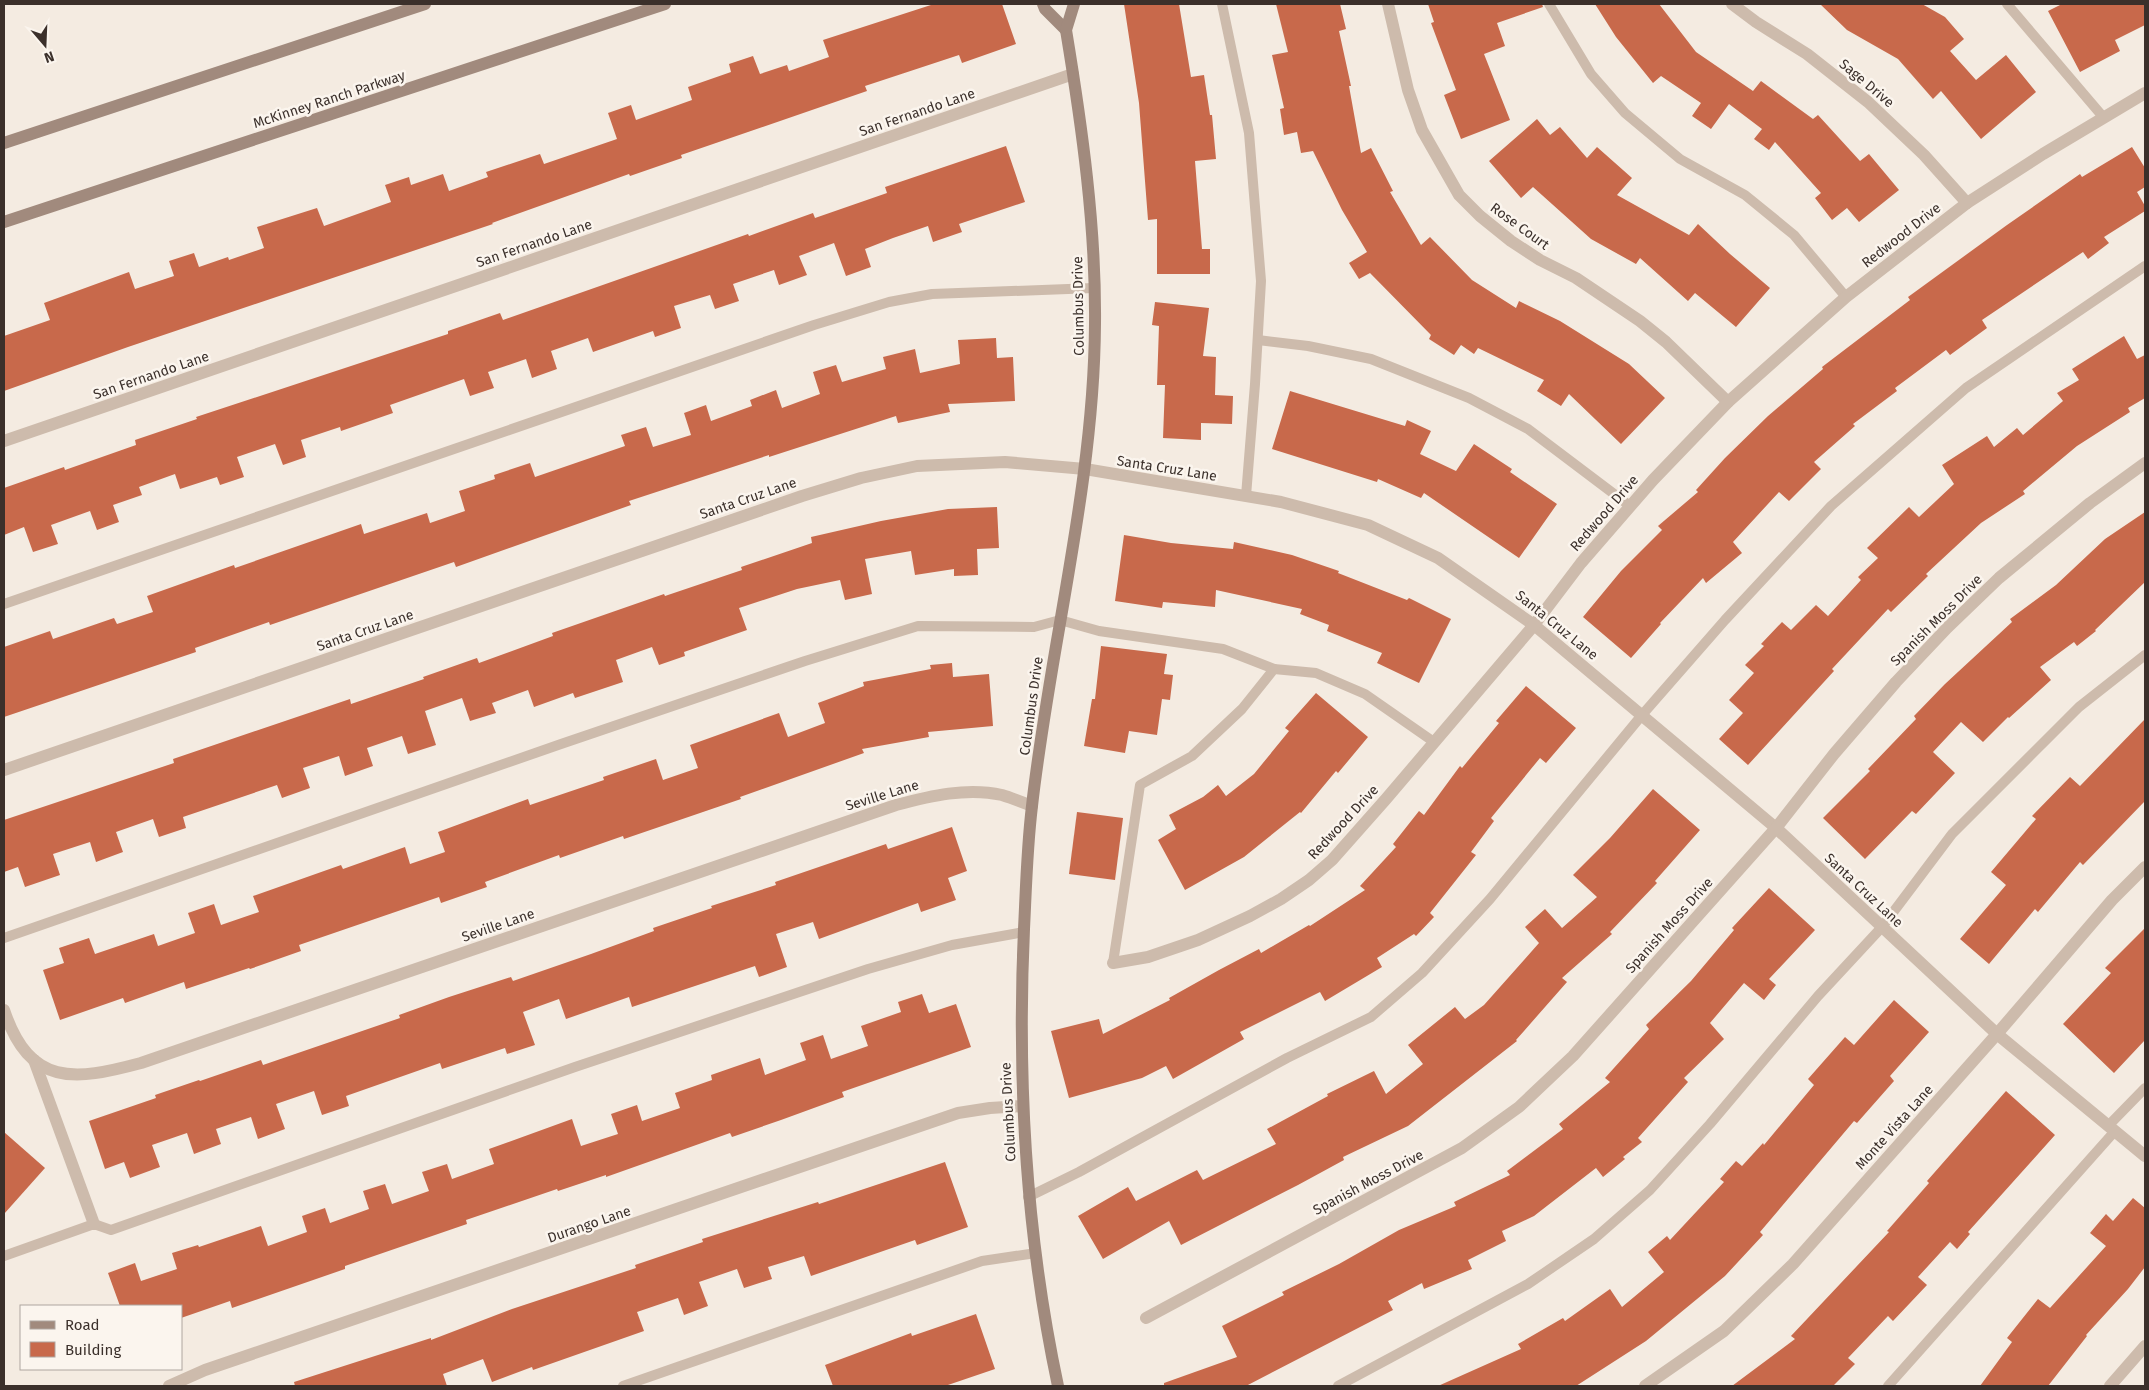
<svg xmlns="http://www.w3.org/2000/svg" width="2149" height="1390" viewBox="0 0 2149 1390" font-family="'Fira Sans',sans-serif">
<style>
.building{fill:#c8694b}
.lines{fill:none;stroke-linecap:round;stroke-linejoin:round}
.lane{stroke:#cdbbac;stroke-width:10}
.street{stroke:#cdbbac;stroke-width:12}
.secondary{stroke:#a18a7d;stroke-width:12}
.labels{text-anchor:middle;stroke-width:5;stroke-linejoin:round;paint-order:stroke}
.street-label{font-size:14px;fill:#3b302b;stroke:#fbf5ee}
</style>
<rect width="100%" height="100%" fill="#f4ebe1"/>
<g class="building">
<polygon points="934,4 1002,4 1016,44 962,63 959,55 865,86 867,91 681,155 682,158 630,176 629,174 492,223 493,224 128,347 4,391 4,336 50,320 44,303 129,272 135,289 174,276 169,261 194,253 199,267 228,257 229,260 264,248 257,227 317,208 324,226 391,202 385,185 409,177 411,185 443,174 449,191 488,177 486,172 540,154 544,164 617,139 608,113 631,105 636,120 692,100 688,87 731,72 729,64 753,56 760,74 787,65 789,71 829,57 823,40"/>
<polygon points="1124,4 1179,4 1191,77 1204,75 1210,115 1212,115 1216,159 1195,161 1202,249 1210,249 1210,274 1157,274 1157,219 1148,220 1139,103"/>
<polygon points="1276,4 1340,4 1346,29 1339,31 1351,86 1349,86 1361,153 1371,148 1393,191 1390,192 1421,245 1430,237 1472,280 1516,308 1519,301 1560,321 1629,364 1665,398 1621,444 1569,394 1561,406 1537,391 1544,380 1478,348 1474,354 1461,345 1454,355 1429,339 1431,335 1370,273 1359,279 1349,263 1367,252 1342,210 1313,151 1301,153 1297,132 1284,135 1280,109 1284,108 1272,55 1288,52"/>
<polygon points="1428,4 1542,4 1543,7 1497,23 1505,46 1484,54 1510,120 1461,139 1444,95 1456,90 1431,23 1434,22"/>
<polygon points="1595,4 1659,4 1696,52 1753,91 1761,81 1813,119 1818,115 1860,161 1869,154 1899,190 1859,222 1847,208 1832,220 1815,198 1821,193 1775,142 1769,150 1754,139 1762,129 1729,104 1711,129 1692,116 1701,103 1661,76 1653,83 1616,37"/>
<polygon points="1820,4 1922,4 1945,17 1964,39 1950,51 1976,80 2006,55 2036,92 1981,139 1941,91 1933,99 1898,59 1847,30"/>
<polygon points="2062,4 2145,4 2145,25 2115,40 2120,51 2080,72 2048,11"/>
<polygon points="1537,119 1550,135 1560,127 1587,158 1597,147 1632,178 1617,195 1689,235 1698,224 1730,254 1770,288 1736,327 1695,293 1688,301 1640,258 1636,264 1591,239 1533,187 1521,198 1489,161"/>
<polygon points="1006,146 1025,202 959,224 962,232 933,242 928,226 893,238 865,249 871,267 846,276 834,243 799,256 807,275 779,285 774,270 733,284 739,301 715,309 710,295 674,306 681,328 655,337 653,331 593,352 588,338 551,351 557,369 532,378 526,359 488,372 494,388 470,396 464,379 390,405 393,413 341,431 340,427 301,440 306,457 283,465 275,444 237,457 244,477 220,485 217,477 180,489 175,474 139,487 142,495 113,505 119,522 97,530 90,511 51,525 58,544 33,552 24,527 4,535 4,488 64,467 65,470 136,445 135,440 197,419 196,417 448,334 448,331 500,313 503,320 748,234 749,236 813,213 815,218 887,193 885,187"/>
<polygon points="2132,147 2145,168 2145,187 2137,192 2145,206 2145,211 2104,237 2109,243 2088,259 2083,252 1982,320 1987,328 1950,355 1946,350 1895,388 1897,391 1853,424 1855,426 1814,462 1821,469 1789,501 1779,492 1733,542 1742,553 1706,583 1703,578 1660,623 1661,624 1631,658 1583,617 1621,571 1662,530 1658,526 1698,492 1696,490 1725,458 1768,416 1823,369 1822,367 1910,300 1908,297 2007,225 2080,174 2082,177"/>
<polygon points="1155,302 1209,308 1203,356 1216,357 1215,395 1233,396 1232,424 1201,423 1201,440 1163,438 1165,385 1157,385 1159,326 1152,325"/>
<polygon points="2124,336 2137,359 2145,355 2145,398 2128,408 2130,412 2077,446 2023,491 2025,494 1981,523 1926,574 1928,576 1891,612 1888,609 1832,669 1834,671 1748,765 1719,739 1743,713 1729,700 1754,673 1745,665 1764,646 1761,644 1782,622 1791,630 1816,605 1828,616 1861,580 1858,577 1878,558 1867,548 1909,507 1919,517 1954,484 1942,465 1987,436 1994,447 2017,428 2023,435 2063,401 2057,393 2079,380 2072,369"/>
<polygon points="996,338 997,358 1013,357 1015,401 948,404 950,412 898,423 896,416 769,457 769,455 629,501 631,505 456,567 454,562 270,625 269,622 195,648 196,652 4,717 4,647 50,631 53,639 114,618 117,624 153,612 147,596 234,565 235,568 361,524 364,534 427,513 430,523 465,511 459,491 495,479 494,475 530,463 535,477 625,446 621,435 646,427 653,447 691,435 684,413 706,405 711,421 752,406 750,400 776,390 782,408 820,394 813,372 836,365 842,382 886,369 883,357 915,349 920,373 960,364 958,340"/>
<polygon points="1290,391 1405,426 1407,420 1431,431 1420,454 1456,471 1474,444 1512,469 1510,472 1557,504 1519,558 1424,493 1421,498 1378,479 1377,482 1272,449"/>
<polygon points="997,507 999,548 977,549 978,575 954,576 954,569 915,575 911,551 865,559 872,594 845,600 840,580 797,589 739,608 747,630 684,652 685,656 659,665 652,647 616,660 623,682 575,698 573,693 534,707 528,690 492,703 496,713 470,721 462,698 425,711 436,745 408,754 402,736 367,748 373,766 345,776 339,756 303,768 310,788 282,798 277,785 183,817 186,828 159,837 153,819 116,832 123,852 96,862 90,842 53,854 60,875 25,887 18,867 4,872 4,820 174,763 173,759 350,699 351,704 424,679 423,677 477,658 479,663 553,636 552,633 664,594 665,596 742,570 741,567 812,543 811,537 881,521 948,509"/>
<polygon points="2145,512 2145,582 2095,630 2096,631 2077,646 2074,642 2040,667 2051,680 2009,718 2008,717 1983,742 1961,722 1933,752 1955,773 1916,814 1912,811 1865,859 1823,818 1870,771 1868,769 1916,719 1914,716 1945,684 2012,622 2010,619 2056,585 2105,539"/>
<polygon points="1124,535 1171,543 1233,549 1234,542 1292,555 1339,571 1338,573 1407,600 1409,598 1451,619 1419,683 1377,663 1382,653 1327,631 1329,625 1300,614 1302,609 1216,590 1215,607 1163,602 1162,608 1115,601"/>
<polygon points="1101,646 1167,654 1164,674 1173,675 1170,700 1162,699 1157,735 1129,731 1125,753 1084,746 1092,699 1095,699"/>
<polygon points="952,663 953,677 989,674 993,726 928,732 929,737 862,749 864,753 740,797 741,799 624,839 623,836 560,858 559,855 485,882 487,887 441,903 439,897 299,945 301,951 250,969 249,968 186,989 184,982 125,1003 123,998 60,1020 43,970 64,963 59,948 89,938 95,954 154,934 158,946 195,933 188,913 214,904 221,925 259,912 253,896 341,865 343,869 405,847 410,864 445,852 438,832 528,799 530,805 604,780 603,777 656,759 663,780 698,768 690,745 779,713 788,737 825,723 818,703 864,686 863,682 931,669 930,665"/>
<polygon points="1526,686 1576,728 1546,763 1540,758 1491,818 1494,821 1471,852 1476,855 1430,913 1434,917 1416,936 1414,934 1377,958 1382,967 1325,1001 1320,992 1240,1032 1244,1039 1173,1079 1166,1066 1142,1078 1069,1098 1051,1031 1099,1019 1103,1034 1170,1000 1169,998 1219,970 1259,949 1261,953 1309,925 1310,926 1365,890 1360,886 1396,847 1393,844 1419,811 1424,815 1460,766 1462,768 1499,723 1496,721"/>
<polygon points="1316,693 1368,737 1338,773 1336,771 1301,813 1300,812 1244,857 1185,890 1158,840 1176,829 1169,815 1203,797 1218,785 1226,796 1254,774 1289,731 1285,728"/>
<polygon points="2145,719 2145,801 2083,865 2080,862 2038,912 2035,909 1989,964 1960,939 2006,885 1991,872 2036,819 2032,816 2070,777 2080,786"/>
<polygon points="1653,789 1700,830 1655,881 1657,883 1610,932 1612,934 1562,978 1567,982 1516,1040 1517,1041 1408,1126 1343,1157 1344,1160 1298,1185 1181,1245 1169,1221 1103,1259 1078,1216 1128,1187 1136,1201 1197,1170 1203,1180 1276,1144 1267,1129 1328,1096 1327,1094 1374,1071 1386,1094 1423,1064 1408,1045 1455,1007 1465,1019 1484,1005 1539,943 1525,927 1545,909 1562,928 1597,897 1573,875 1610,838"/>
<polygon points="1077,812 1123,818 1115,880 1069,874"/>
<polygon points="952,827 967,871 948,878 956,900 921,912 918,903 819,939 813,922 776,934 787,967 759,977 755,966 632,1007 629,997 566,1019 559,999 523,1012 535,1045 507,1054 505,1048 442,1069 440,1063 346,1096 349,1106 322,1115 314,1091 276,1104 285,1129 258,1139 251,1117 216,1129 221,1144 194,1154 187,1133 152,1145 160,1167 130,1178 124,1162 105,1169 89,1121 156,1098 155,1095 199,1080 200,1081 261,1060 263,1065 400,1018 399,1015 449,997 511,977 513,981 591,954 654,931 653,928 712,908 711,906 776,885 775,882 886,844 888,849"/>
<polygon points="1769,888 1815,930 1769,979 1776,985 1764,1000 1744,983 1710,1023 1724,1039 1684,1078 1688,1082 1638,1138 1642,1142 1623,1157 1625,1159 1603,1177 1596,1168 1534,1216 1502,1231 1506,1241 1468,1260 1472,1269 1424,1289 1422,1283 1388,1301 1393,1310 1246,1386 1164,1386 1164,1383 1237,1357 1222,1326 1284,1295 1282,1292 1339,1264 1399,1230 1456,1206 1454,1202 1510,1175 1507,1171 1563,1129 1559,1124 1610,1082 1605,1078 1649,1029 1646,1025 1691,981 1734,930 1732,928"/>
<polygon points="2145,928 2145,1040 2114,1073 2063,1024 2111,973 2105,968"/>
<polygon points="922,994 929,1013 956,1004 971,1047 842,1092 844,1097 781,1120 732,1137 730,1133 606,1177 606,1175 558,1191 557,1189 466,1220 467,1224 345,1266 345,1269 232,1308 230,1301 181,1318 181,1306 120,1306 108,1273 135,1263 141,1281 177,1269 172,1253 198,1245 199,1247 261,1226 268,1246 307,1232 302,1216 325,1208 330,1223 369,1209 363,1191 385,1184 392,1204 429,1191 422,1172 447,1164 452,1179 494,1164 489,1149 572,1119 581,1146 618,1134 611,1114 637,1105 642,1121 680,1108 675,1093 712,1080 711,1075 760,1058 765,1075 806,1060 800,1043 823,1035 831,1059 868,1046 861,1026 901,1012 898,1002"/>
<polygon points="1894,1000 1929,1032 1890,1076 1894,1081 1857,1123 1854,1121 1760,1232 1763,1235 1725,1276 1646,1341 1576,1386 1438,1386 1521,1349 1518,1344 1563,1318 1565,1321 1610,1289 1622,1307 1664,1272 1648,1252 1667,1236 1670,1240 1724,1182 1720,1179 1736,1161 1742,1166 1763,1143 1764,1145 1814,1085 1808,1079 1845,1037 1854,1045"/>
<polygon points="2006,1091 2055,1135 1968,1232 1970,1234 1957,1249 1950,1242 1918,1277 1927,1285 1893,1321 1888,1316 1848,1358 1855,1364 1833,1386 1732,1386 1795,1339 1791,1336 1889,1232 1887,1231 1929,1183 1927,1181"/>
<polygon points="4,1132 45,1168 4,1214"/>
<polygon points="945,1162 968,1227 917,1245 915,1240 811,1276 804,1256 768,1267 772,1279 744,1288 737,1269 699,1282 708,1306 684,1315 678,1298 637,1312 644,1331 533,1370 532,1367 492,1382 483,1359 443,1374 447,1386 295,1386 294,1382 431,1338 431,1340 512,1309 636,1268 635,1265 703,1242 702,1239 818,1202 819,1204"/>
<polygon points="2133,1198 2145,1208 2145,1267 2128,1289 2086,1335 2087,1336 2048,1386 1980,1386 2012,1342 2007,1338 2038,1299 2050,1308 2106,1246 2090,1233 2106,1214 2113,1221"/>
<polygon points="976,1314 995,1369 945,1386 833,1386 825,1365 911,1333 912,1336"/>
</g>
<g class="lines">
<g class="lane">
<polyline points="1222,4 1249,133 1261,281 1255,384 1246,496"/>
<polyline points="1549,4 1591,74 1625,113 1680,159 1745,195 1794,235 1846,297"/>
<polyline points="2007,4 2104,118"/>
<polyline points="1258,340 1308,346 1371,359 1469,398 1528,429 1630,506"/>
<polyline points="4,604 814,325 889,302 932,294 1094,288"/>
<polyline points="4,938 561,744 805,661 918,626 1034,627 1060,620 1099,631 1223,649 1274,669"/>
<polyline points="1113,963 1140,785 1192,756 1242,709 1274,669 1316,673 1365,694 1434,742"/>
<polyline points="2108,1126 2145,1088"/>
<polyline points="1028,1197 1079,1172 1287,1058 1371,1017 1422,973 1490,899 1642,715 1725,620 1831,506 1966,388 2145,266"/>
<polyline points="4,1256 94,1224 111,1230 575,1067 868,969 952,945 1024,932"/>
<polyline points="623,1386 982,1261 1036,1253"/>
<polyline points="1338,1386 1528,1284 1594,1239 1650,1190 1710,1124 1818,996 1882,927 1952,834 2079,707 2145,655"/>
<polyline points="1888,1386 2115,1131"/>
</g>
<g class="street">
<polyline points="1388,4 1408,90 1422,130 1459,195 1480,216 1511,241 1540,260 1576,278 1640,321 1666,342 1728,402"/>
<polyline points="1732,4 1756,22 1807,54 1868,102 1924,155 1967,203"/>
<polyline points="4,441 1073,74"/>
<polyline points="4,770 802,496 861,478 917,466 1005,462 1085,469 1281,502 1368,525 1438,558 1534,625 1776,828 1997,1034 2145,1156"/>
<polyline points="1113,963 1148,957 1198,940 1250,916 1281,899 1309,880 1332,860 1386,799 1534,625 1581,563 1653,480 1728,402 1846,297 1967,203 2043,154 2145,93"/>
<path d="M4,1010C30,1087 74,1081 141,1063L896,805C930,796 967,787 1002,795C1012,798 1022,802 1032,806"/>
<polyline points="34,1060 94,1224"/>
<polyline points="1146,1318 1462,1148 1519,1107 1573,1056 1776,828 1834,754 1896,682 1947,628 1999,578 2090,503 2145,463"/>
<polyline points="169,1386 205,1370 958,1113 990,1108 1023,1106"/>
<polyline points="1645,1386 1724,1331 1793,1264 1997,1034 2112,900 2145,867"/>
<polyline points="2110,1386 2145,1346"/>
</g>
<g class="secondary">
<polyline points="1043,4 1045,9 1066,30"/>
<polyline points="4,143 425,4"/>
<polyline points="4,222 665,4"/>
<path d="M1058,1386C1026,1236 1017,1083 1024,929C1026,888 1027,847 1032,806C1050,645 1094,486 1095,324C1096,226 1082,127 1066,30L1074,4"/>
</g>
</g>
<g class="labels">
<g class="street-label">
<text transform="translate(1867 83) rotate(40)" y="5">Sage Drive</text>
<text transform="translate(329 99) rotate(-18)" y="5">McKinney Ranch Parkway</text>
<text transform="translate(917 112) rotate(-19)" y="5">San Fernando Lane</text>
<text transform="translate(1520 226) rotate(36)" y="5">Rose Court</text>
<text transform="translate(1901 235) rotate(-38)" y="5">Redwood Drive</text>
<text transform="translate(534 243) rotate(-19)" y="5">San Fernando Lane</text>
<text transform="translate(1078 306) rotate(-91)" y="5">Columbus Drive</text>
<text transform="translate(151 375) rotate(-19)" y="5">San Fernando Lane</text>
<text transform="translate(1167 468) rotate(9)" y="5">Santa Cruz Lane</text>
<text transform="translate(748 498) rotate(-19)" y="5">Santa Cruz Lane</text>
<text transform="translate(1604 513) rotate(-49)" y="5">Redwood Drive</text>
<text transform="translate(1936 620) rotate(-45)" y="5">Spanish Moss Drive</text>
<text transform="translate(1557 625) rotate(39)" y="5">Santa Cruz Lane</text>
<text transform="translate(365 630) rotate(-19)" y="5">Santa Cruz Lane</text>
<text transform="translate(1031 706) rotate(-82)" y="5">Columbus Drive</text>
<text transform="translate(882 795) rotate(-17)" y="5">Seville Lane</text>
<text transform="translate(1343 822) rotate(-47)" y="5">Redwood Drive</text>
<text transform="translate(1864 890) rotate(43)" y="5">Santa Cruz Lane</text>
<text transform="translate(498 925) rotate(-19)" y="5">Seville Lane</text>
<text transform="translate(1669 925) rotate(-48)" y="5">Spanish Moss Drive</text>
<text transform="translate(1008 1112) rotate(-93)" y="5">Columbus Drive</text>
<text transform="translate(1894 1127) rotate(-48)" y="5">Monte Vista Lane</text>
<text transform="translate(1368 1182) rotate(-28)" y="5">Spanish Moss Drive</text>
<text transform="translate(589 1224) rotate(-19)" y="5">Durango Lane</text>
</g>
</g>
<rect width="2149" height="1390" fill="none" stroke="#3b302b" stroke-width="10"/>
<rect x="20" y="1305" width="162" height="65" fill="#fbf5ee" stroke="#aea6a0"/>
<rect x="30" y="1321" width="25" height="8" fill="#a18a7d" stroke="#aea6a0"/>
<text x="65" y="1330" font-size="15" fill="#3b302b">Road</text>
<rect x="30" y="1342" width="25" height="15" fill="#c8694b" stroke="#aea6a0"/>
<text x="65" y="1355" font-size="15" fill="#3b302b">Building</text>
<g transform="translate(45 45) rotate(161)" stroke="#fbf5ee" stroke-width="4" paint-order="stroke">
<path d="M0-4L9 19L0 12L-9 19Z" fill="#3b302b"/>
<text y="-8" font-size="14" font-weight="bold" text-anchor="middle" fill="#3b302b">N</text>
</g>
</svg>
